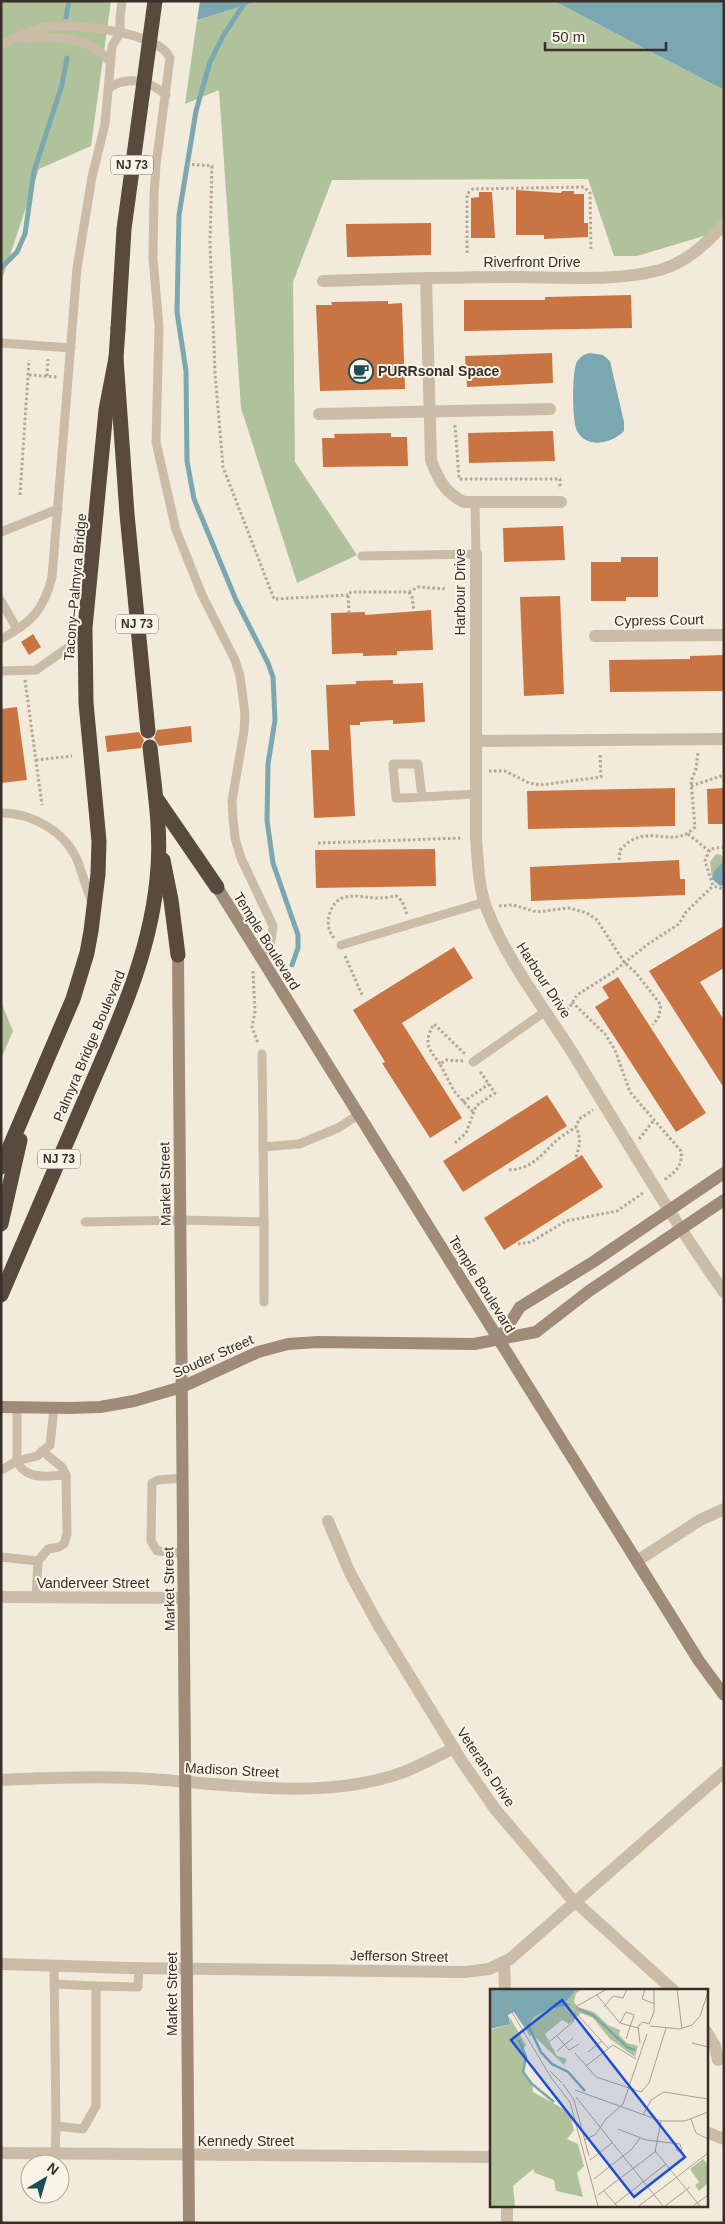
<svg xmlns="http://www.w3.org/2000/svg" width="725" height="2224" viewBox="0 0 725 2224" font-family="Helvetica,sans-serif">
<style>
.green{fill:#b0c29b}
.water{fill:#7aa7b0}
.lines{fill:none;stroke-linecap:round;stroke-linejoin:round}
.stream{stroke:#7aa7b0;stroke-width:5}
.building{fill:#c97543}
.path{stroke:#b7a691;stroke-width:3;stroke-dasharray:2.5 2.5;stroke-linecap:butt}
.lane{stroke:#cbbca7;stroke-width:9}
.street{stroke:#cbbca7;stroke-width:12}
.secondary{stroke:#9f8b78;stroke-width:12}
.highway{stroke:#584a3f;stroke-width:15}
.highway-bridge{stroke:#584a3f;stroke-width:15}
.labels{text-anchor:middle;stroke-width:4;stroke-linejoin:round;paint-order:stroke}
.shield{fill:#faf4e8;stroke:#726a62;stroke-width:1}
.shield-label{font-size:12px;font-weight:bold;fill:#372f28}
.street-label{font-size:14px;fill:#372f28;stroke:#faf4e8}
.poi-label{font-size:14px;font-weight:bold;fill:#372f28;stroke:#faf4e8;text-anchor:start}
.inset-river{fill:none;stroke:#7aa7b0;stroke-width:2.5}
.inset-road{fill:none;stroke:#a7a093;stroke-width:1}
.view{fill:#1d4ed8;fill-opacity:0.15;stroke:#1d4ed8;stroke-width:2.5}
.inset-edge{fill:none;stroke:#372f28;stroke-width:2.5}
</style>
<rect width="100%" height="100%" fill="#f2ebdb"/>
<g class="green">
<polygon points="1,1 111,1 91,146 39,169 1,282"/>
<polygon points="259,1 554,1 724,90 724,230 637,256 614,256 588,179 332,180 293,282 295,462 357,555 297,583 241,408 219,90 185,104 197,20"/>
<path d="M716,854L721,855L724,859C722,867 714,870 712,879L710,862Z"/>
<polygon points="1,1002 13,1031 1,1059"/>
</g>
<g class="water">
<polygon points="200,1 259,1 197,20"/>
<polygon points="554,1 724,1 724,90"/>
<path d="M590,353L603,355L610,361L624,422V431C612,443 588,450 577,431C572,421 572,376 576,364C578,358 584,354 590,353Z"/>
<polygon points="724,861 724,885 720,886 712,879 714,871"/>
</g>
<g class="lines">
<g class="stream">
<polyline points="246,1 223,36 210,62 196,111 179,215 177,312 186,371 187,461 194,499 236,600 268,663 273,677 275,720 268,764 267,820 273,863 298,935 298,948 292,965"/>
<polyline points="66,17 69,1"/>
<polyline points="1,268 17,252 25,234 34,171 62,85 67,58"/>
</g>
</g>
<g class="building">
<polygon points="516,190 561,193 562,191 574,191 574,194 584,194 584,223 588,223 588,237 544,239 544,235 516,235"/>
<polygon points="479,192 492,192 495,238 471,238 471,198 479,197"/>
<polygon points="431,223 431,255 347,257 346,224"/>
<polygon points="631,295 632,328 464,331 464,300 545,300 545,297"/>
<polygon points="388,301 388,304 402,303 405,389 320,391 316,305 332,305 331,302"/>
<polygon points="552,353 553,383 467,387 465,356"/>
<polygon points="553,431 555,461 469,463 468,433"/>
<polygon points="391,433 391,437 407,437 408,466 323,467 322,438 335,438 334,434"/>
<polygon points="563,526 565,560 504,562 503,528"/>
<polygon points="621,557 658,557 658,597 626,597 626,601 591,601 591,562 621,562"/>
<polygon points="560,596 564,694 524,696 520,597"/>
<polygon points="431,610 433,650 397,651 397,655 363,656 363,653 332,654 331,613 365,612 365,615"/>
<polygon points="33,634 41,647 29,655 21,642"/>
<polygon points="724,655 724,691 610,692 609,660 690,659 690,656"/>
<polygon points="393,680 393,684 423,683 425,722 393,724 393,720 360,722 360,725 350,725 355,816 314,818 311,750 329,750 326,685 356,684 356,681"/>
<polygon points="17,707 27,780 1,783 1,709"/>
<polygon points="191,726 192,742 159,746 154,738 157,730"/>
<polygon points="139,732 144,740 141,748 107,752 105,736"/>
<polygon points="675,788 675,826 528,829 527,791"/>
<polygon points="724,788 724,824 708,824 707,789"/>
<polygon points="435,849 436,886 316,888 315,850"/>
<polygon points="679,860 680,879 685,879 685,895 531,901 530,867"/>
<polygon points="724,926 724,968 700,982 724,1020 724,1088 649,971"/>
<polygon points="454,947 473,978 402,1023 462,1118 430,1138 382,1063 385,1062 353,1010"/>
<polygon points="618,977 706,1113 676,1132 595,1007 609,998 602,987"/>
<polygon points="547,1095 567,1126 463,1192 443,1161"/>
<polygon points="582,1155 603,1187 504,1250 484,1218"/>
</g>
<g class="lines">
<g class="path">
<polyline points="187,164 212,166 210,244 215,373 223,467 274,599 348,595"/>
<polyline points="467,253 467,194 473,189 584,187 590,193 591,249"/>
<polyline points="29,375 57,377"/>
<polyline points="47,376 48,359"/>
<polyline points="455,425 459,479 560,479 560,489"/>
<polyline points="20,495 29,360"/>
<polyline points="409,592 412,597 414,611"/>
<polyline points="349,613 348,595 351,592 409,592 418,587 447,589"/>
<polyline points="25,680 42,805"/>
<polyline points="36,760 72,756"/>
<polyline points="489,771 505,771 529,783 540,785 601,777 600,753"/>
<polyline points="691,786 724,775"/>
<polyline points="688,834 709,851"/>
<polyline points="318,843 463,838"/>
<polyline points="724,847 710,849 705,861 713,886 724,889"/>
<path d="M619,860L620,850C648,819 671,852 695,827L691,781L696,769L698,752"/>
<polyline points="499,906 513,905 537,912 569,908 587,913 597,920 624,962 636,973 661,1005 659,1016 653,1025"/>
<path d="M334,938C329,932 327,924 329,916C336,889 356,897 377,898C383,898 390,897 396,896L402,901L407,914"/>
<polyline points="345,956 362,995"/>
<polyline points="253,971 255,1012 252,1027 258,1043"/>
<path d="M572,1002L605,1034L615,1050L630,1092L681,1151C683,1165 676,1172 664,1180"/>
<polyline points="562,1012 569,1008 577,995 613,972 648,944 679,924 686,912 713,886"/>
<polyline points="463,1061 446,1060 440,1064 454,1091 473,1112"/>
<path d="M440,1064C428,1048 423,1043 434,1024L465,1054"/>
<polyline points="463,1102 489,1084"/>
<polyline points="639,1139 654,1120"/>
<polyline points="455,1143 466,1133 476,1106 495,1093 479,1070"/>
<path d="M576,1157C580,1145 581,1138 576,1127L579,1119L593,1110"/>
<path d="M509,1170C532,1169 541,1155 556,1141C562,1136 569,1131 576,1127"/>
<polyline points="518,1244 531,1242 566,1221 617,1211 643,1193"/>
</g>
<g class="lane">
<path d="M25,38C53,36 94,36 110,63"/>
<path d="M1,44C17,39 32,29 48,27C74,23 159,32 170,58L156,165L154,195L153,258L159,327L156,442L176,530L202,595L235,660L240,676L245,714L244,731L232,801L233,818L235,838L241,858L273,926L271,941L263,962"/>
<path d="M109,88C128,75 150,81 166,95"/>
<polyline points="1,343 71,348"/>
<polyline points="1,532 58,509"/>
<polyline points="362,556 476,554 475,503"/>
<polyline points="1,601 17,629"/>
<path d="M1,639C31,623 44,610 52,577L77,268L92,177L105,124L112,46L120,33V19L122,1"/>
<polyline points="1,671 36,670 69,647 85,628"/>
<polyline points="422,797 418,764 393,764 396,798 404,798 476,794"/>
<path d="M1,813C33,813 66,832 78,862C83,876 87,890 92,903"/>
<polyline points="341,945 485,902"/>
<polyline points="473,1062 546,1011"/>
<polyline points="263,1147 299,1144 338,1128 358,1115"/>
<polyline points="85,1222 180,1220 264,1222 262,1054"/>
<polyline points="264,1302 264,1222"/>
<path d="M17,1407V1461C26,1481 47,1476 66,1475"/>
<polyline points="1,1470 17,1461 37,1456 50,1445 54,1408"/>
<polyline points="182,1478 158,1480 152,1483 151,1541 157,1551 183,1553"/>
<polyline points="1,1557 38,1561 36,1597"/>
<polyline points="38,1561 48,1549 59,1547 64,1544 67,1534 66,1475 62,1467 42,1451"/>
<polyline points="54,1965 56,2126 55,2155"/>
<polyline points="54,1984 96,1986"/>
<polyline points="56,2126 83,2129 96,2106 96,1986 138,1987 139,1967"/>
</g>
<g class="street">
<path d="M426,278L431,460C438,479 445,493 464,502H561"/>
<path d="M323,281C388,279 452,277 516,277C563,277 614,282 660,270C687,262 706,244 724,224"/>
<polyline points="319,414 550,409"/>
<path d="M476,554V837C478,861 478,889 488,912C508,962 543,1006 572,1052C622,1133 669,1215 724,1292"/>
<polyline points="595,636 724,635"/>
<polyline points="476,741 724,739"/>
<polyline points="328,1521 350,1573 379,1626 461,1760 495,1809 570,1897 673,1990"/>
<polyline points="637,1561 700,1520 724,1509"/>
<polyline points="1,1597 184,1598"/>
<path d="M1,1780C44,1778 87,1776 131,1778C211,1781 301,1800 381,1779C407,1773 430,1760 454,1748"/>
<polyline points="504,1962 505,1990"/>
<polyline points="1,1964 129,1968 465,1972 489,1969 510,1959 724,1772"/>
<polyline points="706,2031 715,2046 718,2060"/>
<polyline points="706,2132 724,2139"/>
<polyline points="1,2153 491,2157"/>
<polyline points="507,2205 507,2223"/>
</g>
<g class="secondary">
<polyline points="217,887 699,1661 724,1695"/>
<polyline points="178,955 189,2223"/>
<polyline points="499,1340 520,1307 593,1262 724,1173"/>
<polyline points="1,1407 70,1408 100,1407 134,1401 182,1387 258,1352 288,1344 318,1342 474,1344 536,1332 589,1291 724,1200"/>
</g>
<g class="highway">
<polyline points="118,329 116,358 127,514 148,731"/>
<polyline points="156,798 217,887"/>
<polyline points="163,860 171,900 178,955"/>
<polyline points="1,1167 73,999 87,953 91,931 98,874 99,841 86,703 85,628 106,410 116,358"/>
<polyline points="1,1224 20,1140"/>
<path d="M1,1295C30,1229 58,1163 86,1097C118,1023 153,949 158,867C161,827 154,786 150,747"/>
</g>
<polyline class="highway-bridge" points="118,329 124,229 155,1"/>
</g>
<defs>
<symbol id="cafe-ring" viewBox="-11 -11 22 22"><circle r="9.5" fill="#faf4e8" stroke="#1c4e5a" stroke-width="1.5"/><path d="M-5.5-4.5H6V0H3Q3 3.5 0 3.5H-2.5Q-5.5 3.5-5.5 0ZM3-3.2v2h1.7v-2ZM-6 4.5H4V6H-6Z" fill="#1c4e5a"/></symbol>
</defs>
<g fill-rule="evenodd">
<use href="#cafe-ring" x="347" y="357" width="28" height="28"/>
</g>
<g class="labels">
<g class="shield">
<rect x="111" y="155.5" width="42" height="19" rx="4"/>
<rect x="116" y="614.5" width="42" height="19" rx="4"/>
<rect x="38" y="1149.5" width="42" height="19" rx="4"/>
</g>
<g class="shield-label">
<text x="132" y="169">NJ 73</text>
<text x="137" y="628">NJ 73</text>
<text x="59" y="1163">NJ 73</text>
</g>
<g class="street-label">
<text x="532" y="267">Riverfront Drive</text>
<text transform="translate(75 587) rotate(-85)" y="5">Tacony–Palmyra Bridge</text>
<text transform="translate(460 592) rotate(-90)" y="5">Harbour Drive</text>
<text transform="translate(659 620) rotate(-1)" y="5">Cypress Court</text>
<text transform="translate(267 941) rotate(58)" y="5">Temple Boulevard</text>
<text transform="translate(544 980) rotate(57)" y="5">Harbour Drive</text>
<text transform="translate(89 1046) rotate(-67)" y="5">Palmyra Bridge Boulevard</text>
<text transform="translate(165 1184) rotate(-91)" y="5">Market Street</text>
<text transform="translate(482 1284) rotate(58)" y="5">Temple Boulevard</text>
<text transform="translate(213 1356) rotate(-24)" y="5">Souder Street</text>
<text x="93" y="1588">Vanderveer Street</text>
<text transform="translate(169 1589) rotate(-91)" y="5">Market Street</text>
<text transform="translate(486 1767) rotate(56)" y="5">Veterans Drive</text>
<text transform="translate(232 1770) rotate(3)" y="5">Madison Street</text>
<text transform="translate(399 1956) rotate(1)" y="5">Jefferson Street</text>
<text transform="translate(172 1994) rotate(-90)" y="5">Market Street</text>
<text x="246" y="2146">Kennedy Street</text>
</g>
<g class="poi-label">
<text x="378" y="376">PURRsonal Space</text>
</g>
</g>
<g transform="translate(490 1989)">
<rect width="218" height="218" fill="#f2ebdb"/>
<path d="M87,0H93L86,4L84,13L88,18L104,23L118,36L130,41L129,46L137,54L148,57L145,68L120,50L103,29L91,24L79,35L72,31L55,45L67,67L77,70L74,76L42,45L40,48L36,41L44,28L57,21L80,16L76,13ZM19,27L36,56L33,61L37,71L32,80L42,94L43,103L79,123L84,141L77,150L88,155L94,177L87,184L93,208L66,202L64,191L45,184L43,180L23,197L25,217H0V41L20,35ZM213,170L217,175V195L209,202L205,196L209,193L200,180Z" fill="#b0c29b"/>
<path d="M0,0H87L76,13L81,16L57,21L44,28L36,41L24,23L18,26L20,35L0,40Z" fill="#7aa7b0"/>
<path class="inset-river" d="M88,20L103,26L137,58L145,61M39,38L51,63L62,75L78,83L95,102M29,51L36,68L33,83L42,95L64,113"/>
<path class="inset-road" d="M8,0L62,90L80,113L108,217M155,0L152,10L165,15M187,0L192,40M106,5L130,34L148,39M114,18L123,7L133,9L137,0M85,23L118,59M130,34L136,23L144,26L136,50M159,35L164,23V0M160,37L190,40L202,36L210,27L218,3M67,47L79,61L89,55M59,53L83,33L87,17L117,0M150,54L148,37L153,33L159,35M202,54L218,58M67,62L83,49M98,63L112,52M85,64L106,88L151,103L159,94L176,39M96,77L123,56L146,70M60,82L72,94M73,95L84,111L99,167M85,101L171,132H195L218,123M86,108L173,217M153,126L161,111L174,103L218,110M201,130L206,144L218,150M128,140L156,151L190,155L192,161L187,162L186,157M95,151L106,145L116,130L133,115L157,45M165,162L210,217M100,171L122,154M104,190L142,160L150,149M114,202L127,217M108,206L165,163L171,132M125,215L176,175M149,217L218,164M175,217L200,198M203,217L218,206"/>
<path class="view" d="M72,11L195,168L144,208L21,51Z"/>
<rect width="218" height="218" class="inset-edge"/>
</g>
<rect width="725" height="2224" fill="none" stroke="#372f28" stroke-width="5"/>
<g transform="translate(45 2179) rotate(38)"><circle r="24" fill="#faf4e8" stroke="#aca59b"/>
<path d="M0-4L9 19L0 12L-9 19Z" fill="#1c4e5a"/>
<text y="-8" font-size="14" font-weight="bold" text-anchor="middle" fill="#372f28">N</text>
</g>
<path d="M545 42v8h121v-8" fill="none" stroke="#372f28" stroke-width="2.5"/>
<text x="552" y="42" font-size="15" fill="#372f28" stroke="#faf4e8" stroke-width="4" paint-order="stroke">50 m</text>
</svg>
